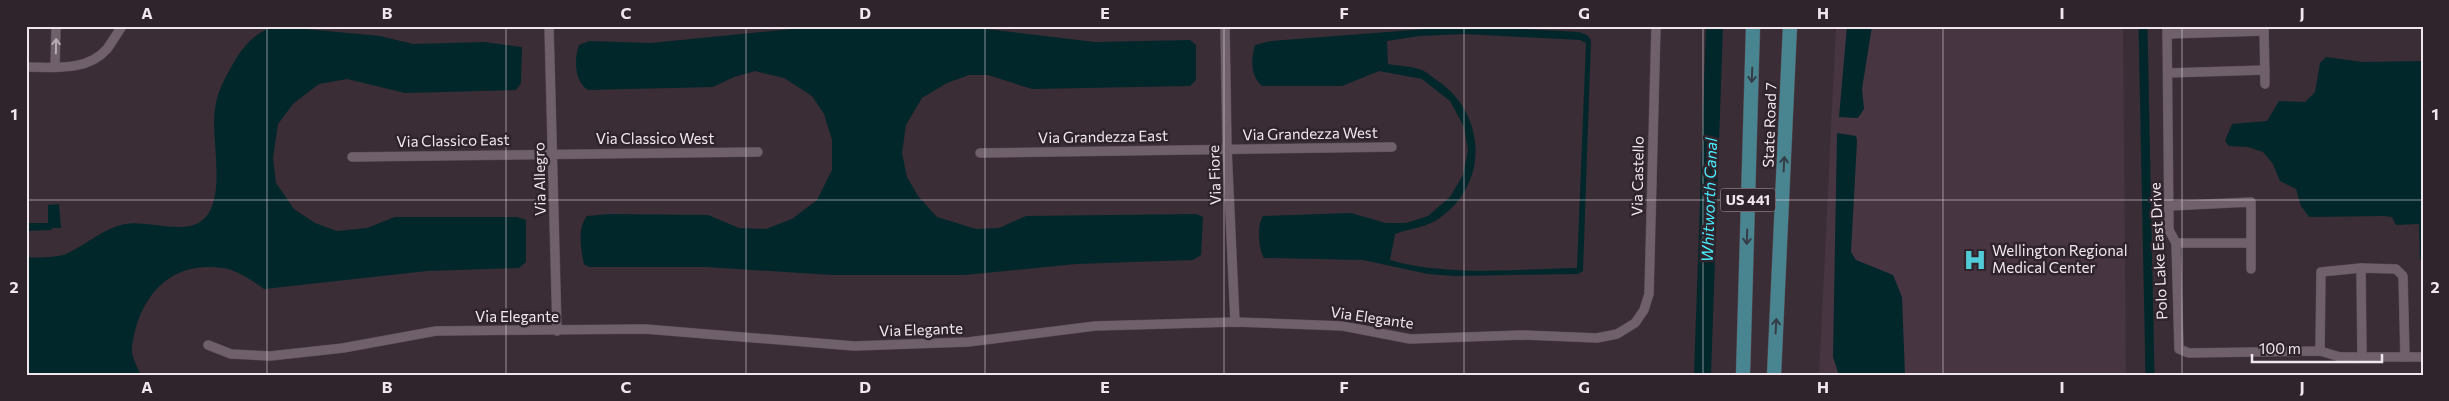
<svg xmlns="http://www.w3.org/2000/svg" width="2449" height="401" viewBox="0 0 2449 401" font-family="Commissioner,sans-serif">
<style>
.built{fill:#473542}
.water{fill:#02272b;fill-rule:evenodd}
.lines{fill:none;stroke-linecap:round;stroke-linejoin:round}
.canal{stroke:#02272b;stroke-width:9}
.street-casing{stroke:#574c54;stroke-width:10}
.primary-casing{stroke:#574c54;stroke-width:15}
.street{stroke:#6f606b;stroke-width:9}
.primary{stroke:#488591;stroke-width:14}
.oneway{stroke:#b6aab3}
.oneway2{stroke:#353c45}
.grid{fill:none;stroke:#f0e7ee;stroke-width:1;stroke-opacity:0.55}
.labels{text-anchor:middle;stroke-width:5;stroke-linejoin:round;paint-order:stroke}
.shield{fill:#2f232c;stroke:#b6acb4;stroke-width:1}
.shield-label{font-size:14px;font-weight:bold;fill:#f0e7ee}
.street-label{font-size:15px;fill:#f0e7ee;stroke:#2f232c}
.poi-label{font-size:15px;fill:#f0e7ee;stroke:#2f232c;text-anchor:start}
.water-label{font-size:16px;font-style:italic;fill:#48edfd;stroke:#2f232c}
.neatline{fill:none;stroke:#f0e7ee;stroke-width:2}
.grid-label{font-size:16px;text-anchor:middle;font-weight:bold;fill:#f0e7ee}
</style>
<rect width="100%" height="100%" fill="#3a2d36"/>
<polygon class="built" points="1836,26 2123,26 2126,375 1819,375"/>
<g class="water">
<path d="M274,26L380,36L413,44L484,42L522,47L521,83L516,90L405,93L347,79L319,84L293,104L278,124L273,158L276,183L294,209L315,223L337,231L367,228L395,217H517L526,220V262L519,268L427,271L264,289C253,281 237,270 223,268C178,262 149,285 136,327C134,336 130,348 133,357C135,363 138,369 141,375H26V257C37,258 57,258 68,253C87,244 104,228 125,224C146,220 182,234 200,222C229,203 210,139 215,109C217,92 225,78 233,64C243,46 255,33 274,26Z"/>
<path d="M823,26H963L1095,42L1190,40L1196,45V80L1190,86L1032,89L988,75H969L947,83L922,98L906,125L902,153L907,177L918,196L937,217L976,229L999,228L1026,216L1196,214L1203,217L1201,255L1193,260L1076,264L964,275H833L706,267H589L584,264C581,250 577,228 587,216L610,214L708,215L739,228L766,229L792,219L817,200L832,170V140L824,114L812,96L784,78L755,71L734,77L713,87L588,90C574,82 574,58 579,45L589,41L651,43Z"/>
<path d="M1465,26L1579,32L1587,35L1591,40L1583,271L1578,274L1454,276L1428,274L1363,260L1264,258C1258,248 1257,225 1263,216L1351,213L1386,223H1406L1428,216L1450,197L1463,175L1468,150L1464,127L1450,101L1422,79L1379,71L1342,86H1262C1250,75 1251,60 1255,45L1271,41ZM1465,34L1580,40L1586,43L1577,268C1516,269 1449,277 1390,260L1395,234C1410,228 1427,228 1441,217C1489,182 1486,114 1438,81C1433,78 1427,72 1422,70C1412,66 1398,66 1388,64L1387,41L1419,36Z"/>
<polygon points="1706,26 1723,26 1711,375 1694,375"/>
<polygon points="1847,26 1872,26 1862,89 1864,109 1858,118 1839,117"/>
<polygon points="2326,57 2363,62 2423,61 2423,259 2420,260 2419,224 2396,225 2392,217 2384,216 2309,217 2301,206 2296,189 2280,181 2273,164 2263,152 2248,147 2229,146 2225,141 2232,124 2267,121 2279,101 2305,102 2315,92 2320,63"/>
<polygon points="1837,133 1856,136 1857,141 1851,252 1856,260 1893,275 1902,297 1905,375 1839,375 1833,357"/>
<polygon points="59,204 61,228 52,228 51,230 26,231 26,223 48,223 48,205"/>
</g>
<g class="lines">
<polyline class="canal" points="2143,26 2150,375"/>
<defs>
<g id="street">
<polyline points="549,26 557,331"/>
<polyline points="1225,26 1227,148 1235,322"/>
<polyline points="2167,26 2169,230 2176,243 2179,349 2189,353 2320,351 2340,357 2423,357"/>
<polyline points="2264,26 2265,84"/>
<polyline points="2168,34 2264,31"/>
<path d="M26,67C53,67 87,72 107,49C112,42 117,34 122,26"/>
<polyline points="55,67 56,26"/>
<polyline points="2168,73 2265,70"/>
<polyline points="980,153 1392,147"/>
<polyline points="352,157 758,152"/>
<polyline points="2169,206 2251,202 2251,269"/>
<polyline points="2176,243 2251,243"/>
<polyline points="2361,268 2362,357"/>
<polyline points="208,345 231,354 270,356 343,348 436,331 645,329 854,346 968,342 1095,326 1235,322 1343,326 1410,339 1522,335 1597,338 1617,334 1635,323 1644,310 1649,294 1656,26"/>
<polyline points="2320,351 2321,272 2361,268 2396,269 2403,276 2405,357"/>
</g>
<g id="primary">
<polyline points="1743,375 1753,26"/>
<polyline points="1774,375 1790,26"/>
</g>
</defs>
<use href="#street" class="street-casing"/>
<use href="#primary" class="primary-casing"/>
<use href="#street" class="street"/>
<use href="#primary" class="primary"/>
</g>
<defs><path id="oneway-shaft" d="M-6 0H5M1.5-3L5.5 0L1.5 3" fill="none" stroke-width="1.6" stroke-linecap="round" stroke-linejoin="round" transform="scale(1.25)"/></defs>
<use class="oneway" href="#oneway-shaft" transform="translate(56 46) rotate(-89)"/>
<g class="oneway2">
<use href="#oneway-shaft" transform="translate(1752 75) rotate(92)"/>
<use href="#oneway-shaft" transform="translate(1784 164) rotate(-87)"/>
<use href="#oneway-shaft" transform="translate(1747 237) rotate(92)"/>
<use href="#oneway-shaft" transform="translate(1776 326) rotate(-87)"/>
</g>
<path class="grid" d="M267,26V375M506,26V375M746,26V375M985,26V375M1224,26V375M1464,26V375M1703,26V375M1943,26V375M2182,26V375M26,200H2423"/>
<defs>
<symbol id="hospital-bare" viewBox="-9 -9 18 18"><path d="M-5-5h3v3.5h4V-5h3V5h-3V1.5h-4V5h-3Z" fill="#52cbd8" stroke="#2f232c" stroke-width="2.5" paint-order="stroke"/></symbol>
</defs>
<g fill-rule="evenodd">
<use href="#hospital-bare" x="1959" y="244" width="32" height="32"/>
</g>
<g class="labels">
<rect class="shield" x="1720.5" y="188.5" width="55" height="23" rx="4"/>
<g class="shield-label">
<text x="1748" y="205">US 441</text>
</g>
<g class="street-label">
<text transform="translate(1770 125) rotate(-88)" y="5">State Road 7</text>
<text transform="translate(1310 134) rotate(-1)" y="5">Via Grandezza West</text>
<text transform="translate(1103 137) rotate(-1)" y="5">Via Grandezza East</text>
<text x="655" y="144">Via Classico West</text>
<text transform="translate(453 141) rotate(-1)" y="5">Via Classico East</text>
<text transform="translate(1215 175) rotate(-92)" y="5">Via Fiore</text>
<text transform="translate(1638 176) rotate(-89)" y="5">Via Castello</text>
<text transform="translate(540 179) rotate(-91)" y="5">Via Allegro</text>
<text transform="translate(2159 251) rotate(-93)" y="5">Polo Lake East Drive</text>
<text x="517" y="322">Via Elegante</text>
<text transform="translate(1372 318) rotate(8)" y="5">Via Elegante</text>
<text transform="translate(921 330) rotate(-2)" y="5">Via Elegante</text>
</g>
<g class="poi-label">
<text x="1992" y="256">Wellington Regional<tspan x="1992" dy="17">Medical Center</tspan></text>
</g>
<g class="water-label">
<text transform="translate(1709 200) rotate(-88)" y="6">Whitworth Canal</text>
</g>
</g>
<rect width="2449" height="401" fill="none" stroke="#2f232c" stroke-width="55"/>
<path d="M2252 354v8h130v-8" fill="none" stroke="#f0e7ee" stroke-width="2.5"/>
<text x="2259" y="354" font-size="15" fill="#f0e7ee" stroke="#2f232c" stroke-width="4" paint-order="stroke">100 m</text>
<rect x="28" y="28" width="2394" height="346" class="neatline"/>
<g class="grid-label">
<text x="147" y="19">A</text>
<text x="387" y="19">B</text>
<text x="626" y="19">C</text>
<text x="865" y="19">D</text>
<text x="1105" y="19">E</text>
<text x="1344" y="19">F</text>
<text x="1584" y="19">G</text>
<text x="1823" y="19">H</text>
<text x="2062" y="19">I</text>
<text x="2302" y="19">J</text>
<text x="14" y="120">1</text>
<text x="2435" y="120">1</text>
<text x="14" y="293">2</text>
<text x="2435" y="293">2</text>
<text x="147" y="393">A</text>
<text x="387" y="393">B</text>
<text x="626" y="393">C</text>
<text x="865" y="393">D</text>
<text x="1105" y="393">E</text>
<text x="1344" y="393">F</text>
<text x="1584" y="393">G</text>
<text x="1823" y="393">H</text>
<text x="2062" y="393">I</text>
<text x="2302" y="393">J</text>
</g>
</svg>
